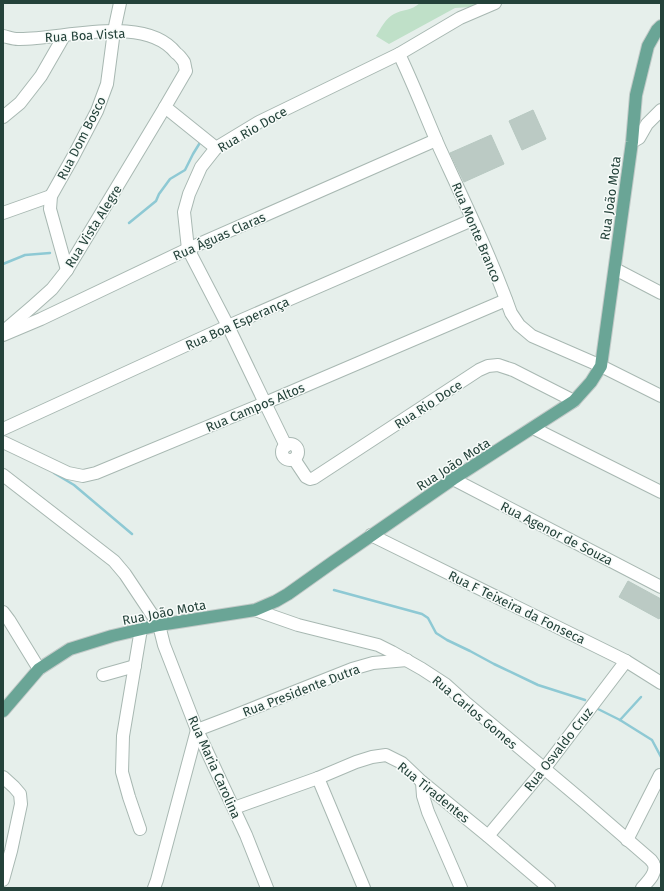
<svg xmlns="http://www.w3.org/2000/svg" width="664" height="891" viewBox="0 0 664 891" font-family="'Fira Sans',sans-serif">
<style>
.green{fill:#bfe0c8}
.lines{fill:none;stroke-linecap:round;stroke-linejoin:round}
.stream{stroke:#8ec9d4;stroke-width:2.5}
.building{fill:#bbcac4;stroke:#b8c9c2}
.minor-casing{stroke:#a8b8b2;stroke-width:14}
.major-casing{stroke:#c2cac8;stroke-width:14}
.minor{stroke:#fff;stroke-width:12}
.major{stroke:#6aa596;stroke-width:12}
.labels{text-anchor:middle;stroke-width:3;stroke-linejoin:round;paint-order:stroke}
.street-label{font-size:13px;fill:#24423a;stroke:#f7fbf9}
</style>
<rect width="100%" height="100%" fill="#e6efeb"/>
<path class="green" d="M420,3H480L472,7L455,8L389,44L376,36C381,28 386,18 394,14C403,9 411,11 420,3Z"/>
<g class="lines">
<g class="stream">
<polyline points="129,223 156,201 159,194 170,179 185,170 193,154 201,141"/>
<polyline points="3,264 25,255 50,253"/>
<polyline points="54,473 74,485 132,534"/>
<polyline points="334,590 422,614 428,618 436,633 447,640 470,651 494,664 538,685 585,700"/>
<polyline points="596,708 620,720 652,740 661,757"/>
<polyline points="620,720 641,697"/>
</g>
</g>
<g class="building">
<polygon points="533,110 546,139 522,150 509,121"/>
<polygon points="491,135 504,164 464,182 450,153"/>
<polygon points="628,581 661,599 661,616 659,619 619,597"/>
</g>
<g class="lines">
<defs>
<g id="minor">
<path d="M3,36C8,37 13,39 18,39C62,40 145,13 176,53C179,55 182,59 184,62C185,65 185,68 186,71L165,107L216,148"/>
<path d="M399,54C414,85 426,117 440,149C465,203 491,257 511,313L519,325L532,336L601,366L661,396"/>
<polyline points="3,117 20,103 41,76 64,36"/>
<polyline points="632,142 639,138 647,124 661,110"/>
<polyline points="3,213 51,196"/>
<polyline points="615,269 661,293"/>
<polyline points="67,270 50,209 51,196 73,157 97,111 107,84 114,31 120,3"/>
<polyline points="5,330 33,306 52,289 67,270 165,107"/>
<polyline points="3,335 41,319 188,249 436,140"/>
<polyline points="533,428 661,492"/>
<polyline points="3,429 228,326 472,220"/>
<polyline points="3,442 68,473 83,476 96,473 265,403 506,300"/>
<circle cx="290" cy="452" r="8"/>
<polyline points="286,446 265,403 228,326 188,249 184,212 189,194 201,167 216,148 259,122 399,54 460,18 495,3"/>
<polyline points="294,459 306,477 310,479 314,478 479,370 488,366 498,365 513,370 574,401"/>
<polyline points="3,475 114,561 125,574 159,625 164,645 197,730 246,835 267,888"/>
<polyline points="453,479 661,587"/>
<polyline points="371,535 626,661 661,683"/>
<path d="M255,610L298,625L378,645L392,652L422,669L445,684L465,702L584,802L651,860C652,862 654,863 654,865C657,874 647,882 642,888"/>
<polyline points="3,612 9,620 39,669"/>
<polyline points="103,675 135,666"/>
<polyline points="3,777 14,787 20,794 21,804 11,851 3,880"/>
<polyline points="318,778 364,888"/>
<polyline points="422,782 423,796 428,812 461,888"/>
<polyline points="234,808 318,778 356,762 372,757 386,755 402,763 422,782 488,836 549,888"/>
<polyline points="140,829 129,797 122,772 123,736 141,629"/>
<polyline points="488,836 544,769 626,661"/>
<polyline points="627,840 660,775"/>
<polyline points="154,888 157,880 197,730 231,717 352,669 373,663 407,660"/>
</g>
<polyline id="major" points="3,711 39,669 70,649 112,636 159,625 255,610 276,601 288,594 333,562 453,479 574,401 591,382 601,366 632,142 636,95 648,46 657,30 661,26"/>
</defs>
<use href="#minor" class="minor-casing"/>
<use href="#major" class="major-casing"/>
<use href="#minor" class="minor"/>
<use href="#major" class="major"/>
</g>
<g class="labels">
<g class="street-label">
<text transform="translate(85 35) rotate(-3)" y="5">Rua Boa Vista</text>
<text transform="translate(252 129) rotate(-30)" y="5">Rua Rio Doce</text>
<text transform="translate(81 138) rotate(-63)" y="5">Rua Dom Bosco</text>
<text transform="translate(610 198) rotate(-82)" y="5">Rua João Mota</text>
<text transform="translate(93 226) rotate(-58)" y="5">Rua Vista Alegre</text>
<text transform="translate(477 232) rotate(67)" y="5">Rua Monte Branco</text>
<text transform="translate(219 236) rotate(-24)" y="5">Rua Águas Claras</text>
<text transform="translate(237 323) rotate(-24)" y="5">Rua Boa Esperança</text>
<text transform="translate(428 404) rotate(-33)" y="5">Rua Rio Doce</text>
<text transform="translate(255 407) rotate(-23)" y="5">Rua Campos Altos</text>
<text transform="translate(453 464) rotate(-33)" y="5">Rua João Mota</text>
<text transform="translate(557 533) rotate(27)" y="5">Rua Agenor de Souza</text>
<text transform="translate(517 607) rotate(26)" y="5">Rua F Teixeira da Fonseca</text>
<text transform="translate(164 612) rotate(-11)" y="5">Rua João Mota</text>
<text transform="translate(301 690) rotate(-21)" y="5">Rua Presidente Dutra</text>
<text transform="translate(475 712) rotate(40)" y="5">Rua Carlos Gomes</text>
<text transform="translate(558 749) rotate(-52)" y="5">Rua Osvaldo Cruz</text>
<text transform="translate(215 767) rotate(66)" y="5">Rua Maria Carolina</text>
<text transform="translate(434 792) rotate(39)" y="5">Rua Tiradentes</text>
</g>
</g>
<rect width="664" height="891" fill="none" stroke="#24423a" stroke-width="8"/>
</svg>
